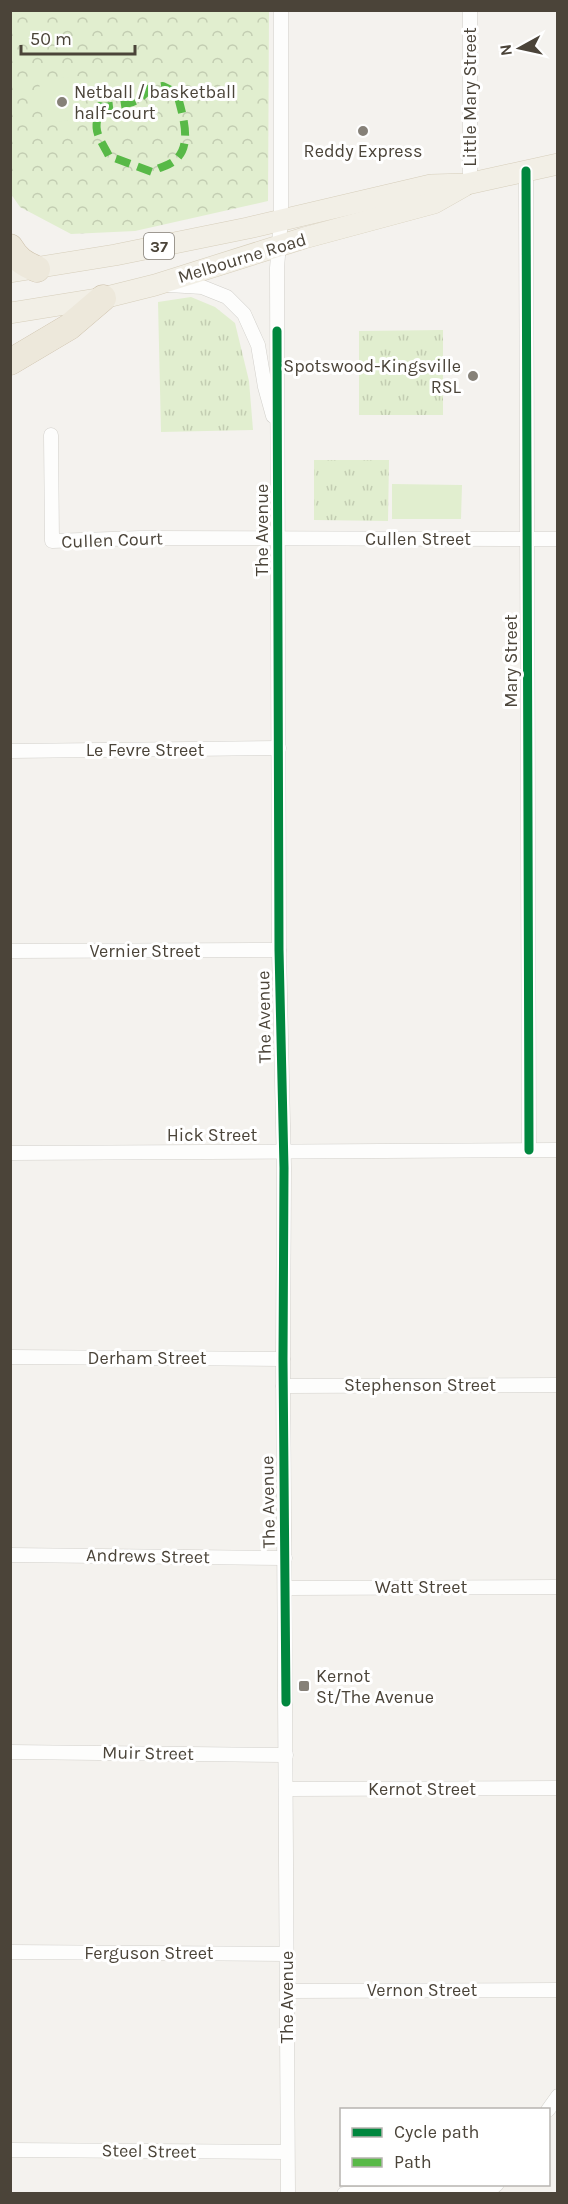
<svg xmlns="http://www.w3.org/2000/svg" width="568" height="2204" viewBox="0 0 568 2204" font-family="Karla,sans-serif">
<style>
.grass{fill:url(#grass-tufts)}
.park{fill:url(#park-crowns)}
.garden{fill:#e1eecf}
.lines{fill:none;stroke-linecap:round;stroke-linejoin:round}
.street-casing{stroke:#d2d0cb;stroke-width:15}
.primary-casing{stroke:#d6cebb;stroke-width:22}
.highway-casing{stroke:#ccbfa9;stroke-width:27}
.street{stroke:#fdfdfc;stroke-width:14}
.primary{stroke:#f2efe6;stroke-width:21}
.highway{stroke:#ede8db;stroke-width:26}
.quiet{stroke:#58b947;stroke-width:8;stroke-dasharray:15 8;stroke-linecap:butt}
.cycleway-casing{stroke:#fff;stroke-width:13}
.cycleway{stroke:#00873e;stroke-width:9}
.poi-dot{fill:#868178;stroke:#fff;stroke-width:2}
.labels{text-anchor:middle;stroke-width:6;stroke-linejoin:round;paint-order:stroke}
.shield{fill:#fff;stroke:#817c74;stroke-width:1.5}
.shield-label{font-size:16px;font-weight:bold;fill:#4b4439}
.poi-label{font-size:18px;fill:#4b4439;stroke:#fff;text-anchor:start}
.street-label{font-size:18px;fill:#4b4439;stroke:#fff}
</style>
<defs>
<pattern id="grass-tufts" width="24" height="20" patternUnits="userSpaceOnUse" patternTransform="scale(1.5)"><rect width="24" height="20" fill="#e1eecf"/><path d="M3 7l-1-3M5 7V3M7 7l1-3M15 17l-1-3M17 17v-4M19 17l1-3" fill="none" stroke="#c3cdb2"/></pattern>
<pattern id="park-crowns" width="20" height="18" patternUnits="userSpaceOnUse" patternTransform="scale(1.5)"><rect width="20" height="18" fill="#e1eecf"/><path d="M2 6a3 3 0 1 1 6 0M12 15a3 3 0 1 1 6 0" fill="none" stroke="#c3cdb2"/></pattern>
</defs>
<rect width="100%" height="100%" fill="#f4f2ee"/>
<g class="grass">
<polygon points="191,297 215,307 235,323 249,381 253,430 161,432 158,302"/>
<polygon points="443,330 443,415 359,415 359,331"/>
<polygon points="314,460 389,460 388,521 314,520"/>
</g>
<polygon class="park" points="11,11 269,11 268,201 135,231 71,234 20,207 11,194"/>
<g class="garden">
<polygon points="80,76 84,119 43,123 39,80"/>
<polygon points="392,484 462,485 461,519 392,519"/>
</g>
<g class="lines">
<defs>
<g id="street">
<polyline points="281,10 281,219 277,268 279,950 284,1168 283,1359 288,2194"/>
<polyline points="526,171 529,1150"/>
<polyline points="470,184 470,10"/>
<polyline points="169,285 202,287 227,297 244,314 258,345 265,387 273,416"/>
<polyline points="51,435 52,541 141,538 558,539"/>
<polyline points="10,751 279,748"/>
<polyline points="10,951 279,950"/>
<polyline points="10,1153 558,1150"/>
<polyline points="10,1357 283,1359"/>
<polyline points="283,1386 558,1385"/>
<polyline points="10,1555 285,1558"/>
<polyline points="285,1588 558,1587"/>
<polyline points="10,1752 286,1755"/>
<polyline points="286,1789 558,1788"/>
<polyline points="10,1952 287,1954"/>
<polyline points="287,1991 558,1990"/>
<polyline points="548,2110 558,2096"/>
<polyline points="10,2150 287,2152"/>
<polyline points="344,2194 479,2192 490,2190 497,2184"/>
</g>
<g id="primary">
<polyline points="10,272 115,255 248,228 431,185 467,184 558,164"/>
<polyline points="10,313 103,298 155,285 304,238 434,203 464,186"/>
</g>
<g id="highway">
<path d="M10,247C17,259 24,264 37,269"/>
<polyline points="10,362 69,327 103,298"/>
</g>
</defs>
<use href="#street" class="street-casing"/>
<use href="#primary" class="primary-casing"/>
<use href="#highway" class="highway-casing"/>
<use href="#street" class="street"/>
<use href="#primary" class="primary"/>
<use href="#highway" class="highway"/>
<path class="quiet" d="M102,109L103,107L100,106L99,108L102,109C90,129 100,138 109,156L152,172C159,167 168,166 174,161C194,146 182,114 177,93L163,86L150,88C136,106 124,104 103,107"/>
<defs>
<g id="cycleway">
<polyline points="526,171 529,1150"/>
<polyline points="277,331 279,950 284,1168 283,1359 286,1702"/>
</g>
</defs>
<use href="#cycleway" class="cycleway-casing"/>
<use href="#cycleway" class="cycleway"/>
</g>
<g class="poi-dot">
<circle cx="62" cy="102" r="6"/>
<circle cx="363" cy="131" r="6"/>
<circle cx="473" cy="376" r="6"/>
<rect x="298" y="1680" width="12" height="12" rx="3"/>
</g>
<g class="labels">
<rect class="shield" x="144" y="233" width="30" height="26" rx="4.5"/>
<g class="shield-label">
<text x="159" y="252">37</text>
</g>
<g class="poi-label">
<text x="74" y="98">Netball / basketball<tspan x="74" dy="21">half-court</tspan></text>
<text x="363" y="157" text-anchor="middle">Reddy Express</text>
<text x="461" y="372" text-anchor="end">Spotswood-Kingsville<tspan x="461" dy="21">RSL</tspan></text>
<text x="316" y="1682">Kernot<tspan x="316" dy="21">St/The Avenue</tspan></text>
</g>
<g class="street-label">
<text transform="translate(470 97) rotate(-90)" y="6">Little Mary Street</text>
<text transform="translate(242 258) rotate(-17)" y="6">Melbourne Road</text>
<text transform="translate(262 530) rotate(-90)" y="6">The Avenue</text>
<text x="418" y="545">Cullen Street</text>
<text transform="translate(112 540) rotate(-2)" y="6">Cullen Court</text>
<text transform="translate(511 661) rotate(-90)" y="6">Mary Street</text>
<text x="145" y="756">Le Fevre Street</text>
<text x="145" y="957">Vernier Street</text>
<text transform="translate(264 1017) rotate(-91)" y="6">The Avenue</text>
<text x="212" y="1141">Hick Street</text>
<text x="147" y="1364">Derham Street</text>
<text x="420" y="1391">Stephenson Street</text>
<text transform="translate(268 1502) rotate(-91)" y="6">The Avenue</text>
<text transform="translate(148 1556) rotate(1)" y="6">Andrews Street</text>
<text x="421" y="1593">Watt Street</text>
<text transform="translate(148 1753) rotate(1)" y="6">Muir Street</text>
<text x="422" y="1795">Kernot Street</text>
<text x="149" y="1959">Ferguson Street</text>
<text x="422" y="1996">Vernon Street</text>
<text transform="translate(287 1997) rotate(-90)" y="6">The Avenue</text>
<text transform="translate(149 2151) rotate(1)" y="6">Steel Street</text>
</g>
</g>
<rect width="568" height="2204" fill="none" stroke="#4b4439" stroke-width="24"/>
<rect x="340" y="2108" width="210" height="78" fill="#ffffff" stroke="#b7b4b0" stroke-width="1.5"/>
<rect x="352" y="2128" width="30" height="9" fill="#00873e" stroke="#b7b4b0" stroke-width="1.5"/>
<text x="394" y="2138" font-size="18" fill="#4b4439">Cycle path</text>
<rect x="352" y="2158" width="30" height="9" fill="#58b947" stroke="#b7b4b0" stroke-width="1.5"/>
<text x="394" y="2168" font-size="18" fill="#4b4439">Path</text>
<g transform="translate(520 48) rotate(262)" stroke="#ffffff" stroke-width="4.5" paint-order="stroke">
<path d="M0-4.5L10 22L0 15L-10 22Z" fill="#4b4439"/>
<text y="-9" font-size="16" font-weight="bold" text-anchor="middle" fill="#4b4439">N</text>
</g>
<path d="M21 45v9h114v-9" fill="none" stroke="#4b4439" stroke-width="3"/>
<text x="30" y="45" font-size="18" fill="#4b4439" stroke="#ffffff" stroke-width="4.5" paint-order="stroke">50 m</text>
</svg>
